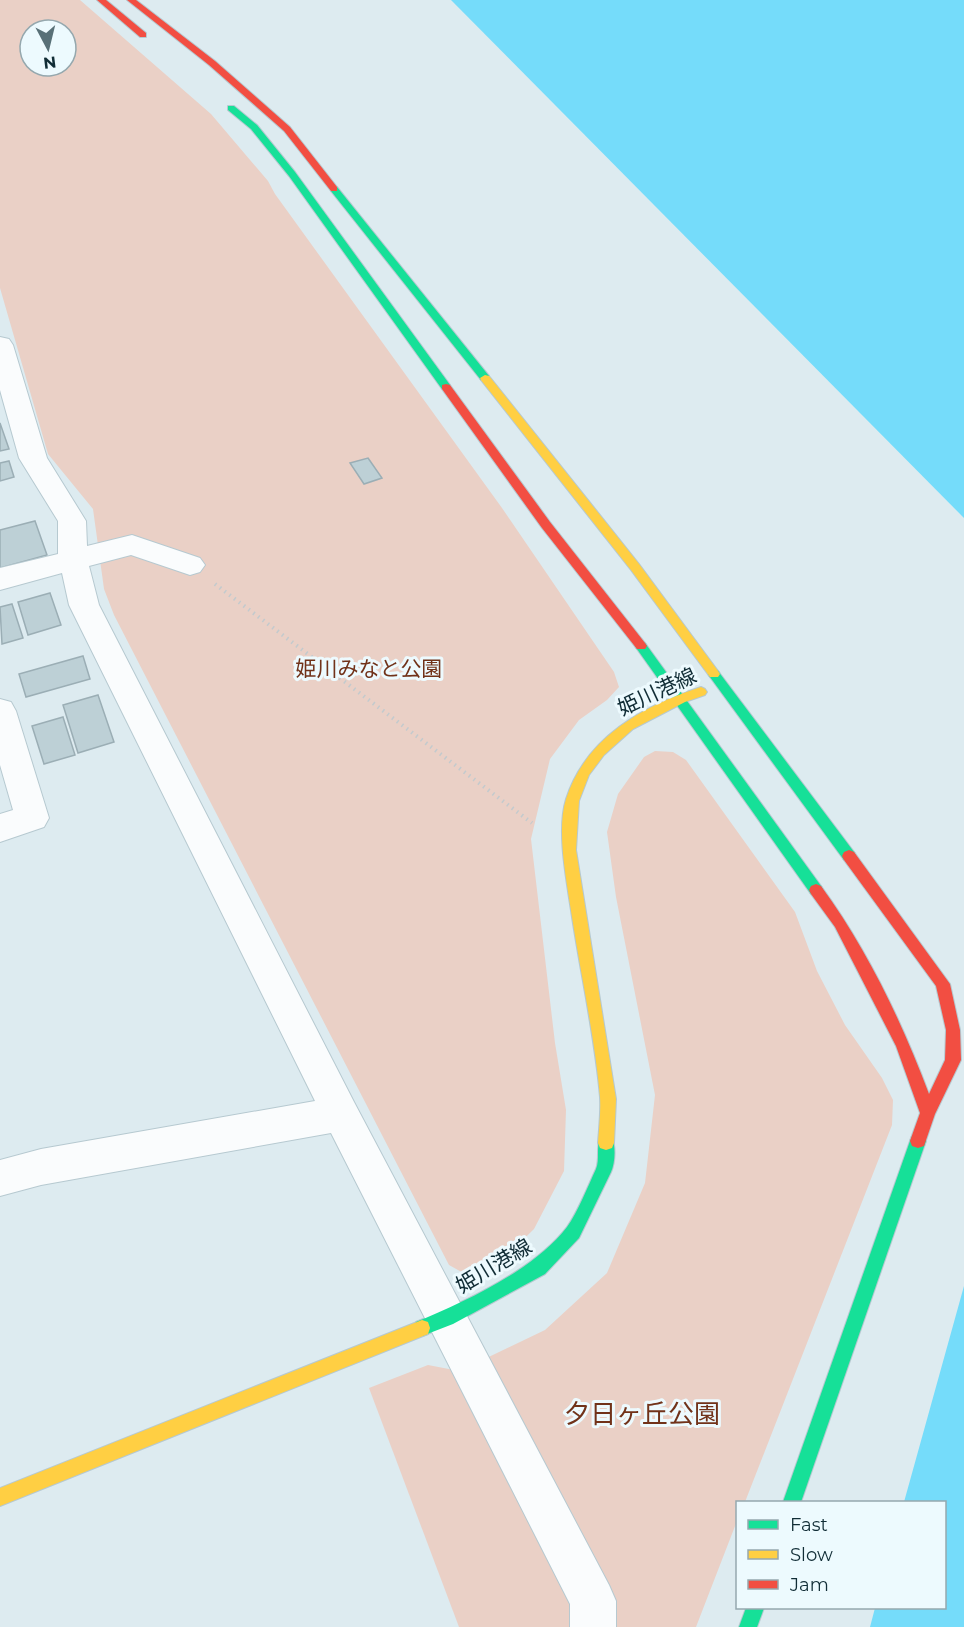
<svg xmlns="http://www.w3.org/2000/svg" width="964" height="1627" viewBox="0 0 964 1627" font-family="Montserrat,'Noto Sans JP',sans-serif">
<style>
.green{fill:#ead0c6;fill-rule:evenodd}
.water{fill:#75dcfa}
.building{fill:#bdd0d6;stroke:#9baeb5;stroke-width:1.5}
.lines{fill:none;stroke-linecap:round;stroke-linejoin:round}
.street-casing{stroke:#b6c9d0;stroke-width:2}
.fast-casing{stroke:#b6c9d0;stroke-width:2}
.slow-casing{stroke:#b6c9d0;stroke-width:2}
.jam-casing{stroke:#b6c9d0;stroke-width:2}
.path{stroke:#c3cacd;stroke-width:4;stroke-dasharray:1.5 4.5;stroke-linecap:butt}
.street{fill:#fafcfd;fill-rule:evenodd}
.fast{fill:#16e098;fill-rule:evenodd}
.slow{fill:#ffcf43;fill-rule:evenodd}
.jam{fill:#f24e42;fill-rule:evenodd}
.labels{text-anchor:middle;stroke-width:6;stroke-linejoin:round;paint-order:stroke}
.park-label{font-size:21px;fill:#713219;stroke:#edfafe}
.street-label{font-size:21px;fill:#112d36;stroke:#edfafe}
.near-park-label{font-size:26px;fill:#713219;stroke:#edfafe}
</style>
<rect width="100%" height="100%" fill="#ddebf0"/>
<g class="green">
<path d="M0,0H80L211,114L268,181L275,194L502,508L614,672L619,687L607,700L579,720L550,759L531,839L555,1043L566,1110L564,1171L534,1229L491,1271L467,1275L449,1265L114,615L104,589L93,509L48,454L0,288ZM30,30H66V66H30Z"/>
<polygon points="655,751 673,752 686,760 795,912 817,971 845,1025 882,1078 893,1100 892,1125 745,1502 738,1502 737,1521 696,1627 593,1627 472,1365 545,1330 607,1273 645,1183 655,1095 616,897 607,832 618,794 644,757"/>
<polygon points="428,1365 454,1370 576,1611 574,1627 459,1627 369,1388"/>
</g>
<g class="water">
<polygon points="451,0 964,0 964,518"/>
<polygon points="964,1286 964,1627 870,1627 875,1608 944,1608 944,1502 904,1502"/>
</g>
<g class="building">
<polygon points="0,423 9,449 0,451"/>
<polygon points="368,458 382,478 364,484 350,463"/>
<polygon points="9,461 14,477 0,481 0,463"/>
<polygon points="35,521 47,555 0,568 0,530"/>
<polygon points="50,593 61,625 28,635 18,602"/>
<polygon points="12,604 23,638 2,644 0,607"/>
<polygon points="83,656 90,679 26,697 19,674"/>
<polygon points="98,695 114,742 78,753 63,705"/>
<polygon points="63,717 75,755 44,764 32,726"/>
</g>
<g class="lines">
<defs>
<g id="street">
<polygon points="0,337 9,339 13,345 47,458 86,521 87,546 132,535 200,558 205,565 200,572 190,575 131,555 89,566 99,605 354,1102 609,1585 616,1601 616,1627 570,1627 570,1604 331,1133 41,1185 0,1196 0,1160 41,1149 315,1101 69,605 62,573 0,590 0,568 58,554 58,521 19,458 0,390"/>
<polygon points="0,699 11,702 16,711 49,818 44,827 0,842 0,814 13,810 0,765"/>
</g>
<g id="fast">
<polygon points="228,106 234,106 257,125 295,172 450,385 450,389 442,389 289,176 251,129 228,110"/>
<polygon points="331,187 337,187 489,376 489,380 481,380 331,191"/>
<polygon points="641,641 645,643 821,886 823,890 821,894 816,896 811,894 637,649 635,646 637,643"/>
<polygon points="714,669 718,671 854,852 856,856 854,860 844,860 710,677 708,674"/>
<polygon points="918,1134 924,1136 926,1141 801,1502 783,1502 910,1141 912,1136"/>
<path d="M606,1136L612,1138C616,1147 615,1163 611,1172L579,1238L545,1274L453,1324L422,1336L416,1334L414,1328L416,1322C465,1302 534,1270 567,1227C578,1212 588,1186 596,1169C600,1159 596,1148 600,1138Z"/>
<polygon points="746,1608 764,1608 757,1627 739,1627"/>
</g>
<g id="slow">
<polygon points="485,375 489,376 639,564 718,671 720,674 718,677 710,677 631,570 481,380 480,378"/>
<path d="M701,687L705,689L707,692L705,695L685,702L633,729L604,755L589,775L579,801L576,850L616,1099L614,1143L612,1148L606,1150L600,1148L598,1143C599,1128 601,1112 600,1097C595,1038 581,976 572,917C567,883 556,831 566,799C586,737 643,706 701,687Z"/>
<polygon points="422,1320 428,1322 430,1328 428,1334 0,1506 0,1488"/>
</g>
<g id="jam">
<polygon points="97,0 106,0 146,33 146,37 140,37"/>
<polygon points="127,0 136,0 215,61 290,127 337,187 337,191 331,191 284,131 209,65"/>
<polygon points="446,384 450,385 550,522 645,643 647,646 645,649 637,649 542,528 442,389 442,385"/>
<path d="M849,850L854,852L950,984L960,1030L961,1060L935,1114L924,1146L918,1148L912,1146L910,1141L920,1113L896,1046L835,927L811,894L809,890L811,886L816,884L821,886C867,949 902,1022 929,1094L945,1060L946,1030L936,986L844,860L842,856L844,852Z"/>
</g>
</defs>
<use href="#street" class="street-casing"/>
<use href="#fast" class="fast-casing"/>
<use href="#slow" class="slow-casing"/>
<use href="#jam" class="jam-casing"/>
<polyline class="path" points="215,584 532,823"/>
<use href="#street" class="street"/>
<use href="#fast" class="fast"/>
<use href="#slow" class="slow"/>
<use href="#jam" class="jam"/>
</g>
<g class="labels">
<g class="park-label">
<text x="369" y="676">姫川みなと公園</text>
</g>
<g class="street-label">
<text transform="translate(657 692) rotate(-25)" y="7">姫川港線</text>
<text transform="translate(494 1266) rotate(-31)" y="7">姫川港線</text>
</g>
<g class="near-park-label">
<text x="642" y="1423">夕日ヶ丘公園</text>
</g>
</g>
<rect x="736" y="1501" width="210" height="108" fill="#edfafe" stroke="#95a8ae" stroke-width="1.5"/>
<rect x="748" y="1520" width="30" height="9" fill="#16e098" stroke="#95a8ae" stroke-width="1.5"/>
<text x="790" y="1531" font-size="18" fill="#112d36">Fast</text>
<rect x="748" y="1550" width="30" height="9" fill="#ffcf43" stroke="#95a8ae" stroke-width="1.5"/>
<text x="790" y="1561" font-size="18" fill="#112d36">Slow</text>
<rect x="748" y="1580" width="30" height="9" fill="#f24e42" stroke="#95a8ae" stroke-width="1.5"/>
<text x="790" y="1591" font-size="18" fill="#112d36">Jam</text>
<g transform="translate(48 48) rotate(173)"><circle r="28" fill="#edfafe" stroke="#95a8ae" stroke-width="1.5"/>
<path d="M0-4.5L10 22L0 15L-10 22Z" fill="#587077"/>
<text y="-9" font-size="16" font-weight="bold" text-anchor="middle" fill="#112d36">N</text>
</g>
</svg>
